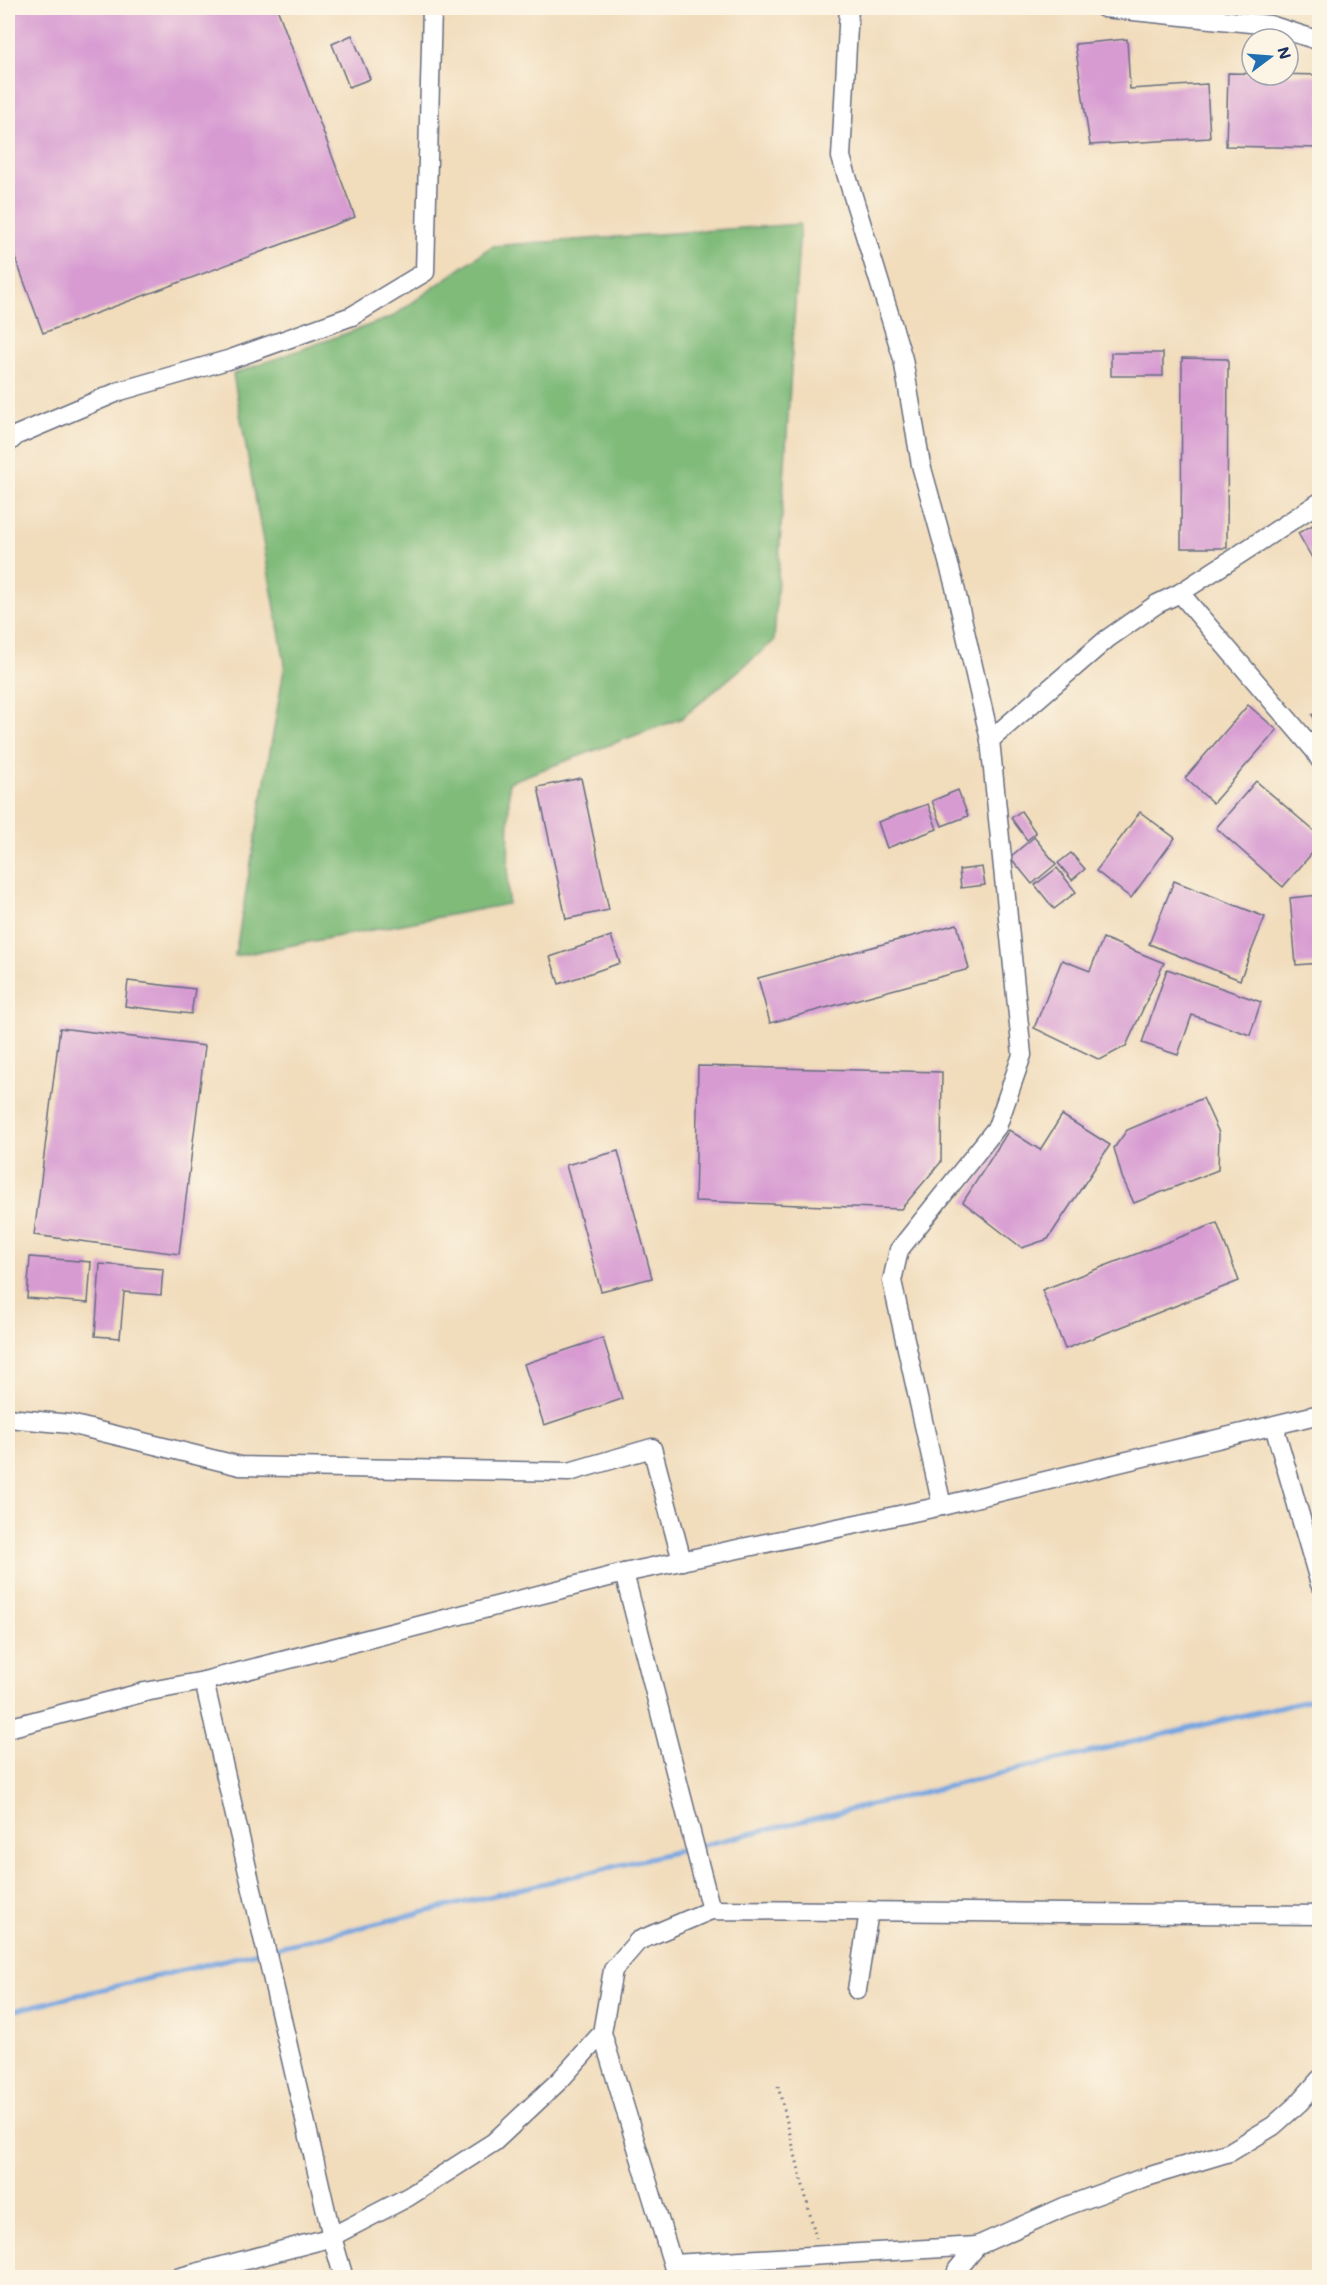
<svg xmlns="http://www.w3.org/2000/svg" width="1327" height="2285" viewBox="0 0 1327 2285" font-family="Mali,sans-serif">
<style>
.forest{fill:#80bb7a;stroke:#4e756c;stroke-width:1.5}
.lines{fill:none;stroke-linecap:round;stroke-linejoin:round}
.stream{stroke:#76a5e0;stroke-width:5}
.building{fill:#d79bd2}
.street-casing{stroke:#666c7f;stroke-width:21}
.path{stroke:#666c7f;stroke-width:3;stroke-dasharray:1.5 4.5;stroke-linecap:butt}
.street{stroke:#fff;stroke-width:18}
</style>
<rect width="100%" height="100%" fill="#fcf5e5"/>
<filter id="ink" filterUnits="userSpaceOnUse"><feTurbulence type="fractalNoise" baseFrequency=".0167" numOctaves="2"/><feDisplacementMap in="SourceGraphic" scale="12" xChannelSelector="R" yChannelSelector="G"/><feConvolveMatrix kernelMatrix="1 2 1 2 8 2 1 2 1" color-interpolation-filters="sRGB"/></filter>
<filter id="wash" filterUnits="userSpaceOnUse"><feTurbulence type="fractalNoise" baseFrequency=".008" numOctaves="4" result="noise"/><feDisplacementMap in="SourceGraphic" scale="24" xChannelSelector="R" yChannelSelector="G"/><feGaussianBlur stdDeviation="1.35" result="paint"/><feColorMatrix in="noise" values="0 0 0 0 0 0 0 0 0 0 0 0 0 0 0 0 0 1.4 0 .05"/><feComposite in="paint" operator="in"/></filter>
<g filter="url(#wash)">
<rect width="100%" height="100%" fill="#f1dcbb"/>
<polygon class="forest" points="800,224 774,641 682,718 509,782 508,904 235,956 285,664 233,374 392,317 492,246"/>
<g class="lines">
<polyline class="stream" points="8,2012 1320,1697"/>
</g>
<g id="blocks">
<g class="building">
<polygon points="8,8 277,8 355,217 43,333 8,238"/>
<polygon points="352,35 370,79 349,87 332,44"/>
<polygon points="1127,39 1130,89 1207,84 1210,138 1090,145 1075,44"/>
<polygon points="1228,73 1320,75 1320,148 1226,146"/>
<rect x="1111" y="353" width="52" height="23"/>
<polygon points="1182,358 1228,359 1227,548 1181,548"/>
<polygon points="1320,521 1320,572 1298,533"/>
<polygon points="1248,705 1277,730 1213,803 1185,778"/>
<polygon points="1320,710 1320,727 1312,715"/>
<polygon points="581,778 609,910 566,919 538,787"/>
<polygon points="1256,781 1320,836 1320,844 1283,887 1216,828"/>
<polygon points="958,790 968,816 942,826 932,801"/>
<polygon points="928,804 937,829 887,848 878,822"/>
<polygon points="1021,811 1036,833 1027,840 1011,818"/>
<polygon points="1140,812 1175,838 1131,898 1096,871"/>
<polygon points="1034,837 1056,864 1032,884 1010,857"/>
<polygon points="1071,853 1085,869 1072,880 1058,863"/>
<polygon points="982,867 985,885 961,888 959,870"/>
<polygon points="1057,868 1076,892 1054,909 1035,885"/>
<polygon points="1174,881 1265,917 1240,980 1149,944"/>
<polygon points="1319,895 1320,963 1296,965 1290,898"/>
<polygon points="957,924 969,969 770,1023 758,978"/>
<polygon points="611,936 620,963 559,984 550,957"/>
<polygon points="1103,938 1164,963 1126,1046 1100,1060 1034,1028 1062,960 1090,971"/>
<polygon points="1167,969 1261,1002 1250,1035 1192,1015 1178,1055 1142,1043"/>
<polygon points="128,981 195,989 191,1014 125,1006"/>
<polygon points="60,1028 205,1046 179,1254 34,1235"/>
<polygon points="698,1066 942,1072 941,1162 901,1209 695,1201"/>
<polygon points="1203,1098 1219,1133 1218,1170 1134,1203 1122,1177 1114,1148 1127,1130"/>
<polygon points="1062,1115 1110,1145 1048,1239 1022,1248 963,1202 1009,1130 1040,1150"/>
<polygon points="618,1151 652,1278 601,1291 566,1165"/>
<polygon points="1217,1223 1239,1281 1065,1349 1042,1290"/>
<polygon points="30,1257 91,1262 88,1303 27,1298"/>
<polygon points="100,1264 163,1269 161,1295 124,1292 120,1338 95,1336"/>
<polygon points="603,1338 622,1399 544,1425 524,1364"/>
</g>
</g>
</g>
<g filter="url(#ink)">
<use href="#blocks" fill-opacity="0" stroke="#666c7f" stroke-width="1.5"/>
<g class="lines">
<defs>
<g id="street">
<polyline points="849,8 841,157 903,359 921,465 954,583 990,740 1022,1055 997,1127 899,1250 892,1281 942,1506"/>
<polyline points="1104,8 1270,25 1320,41"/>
<polyline points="8,443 17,435 120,391 231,359 352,316 425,272 432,8"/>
<polyline points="1180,593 1315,751 1320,760"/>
<polyline points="990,740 1107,639 1157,604 1180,593 1320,502"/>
<polyline points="8,1418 70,1424 240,1466 569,1472 652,1448 682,1561"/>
<polyline points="1274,1426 1320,1584"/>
<polyline points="624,1573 711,1910"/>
<polyline points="204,1681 332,2237 344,2278"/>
<polyline points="8,1728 145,1692 204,1681 624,1573 942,1506 1320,1414"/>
<polyline points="857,1990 869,1911"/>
<polyline points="673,2264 977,2246"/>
<polyline points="177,2278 329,2238 408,2197 494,2142 561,2079 602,2033"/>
<polyline points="677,2278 602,2033 613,1970 638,1941 711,1910 1320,1915"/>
<polyline points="957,2278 957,2270 977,2246 1064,2207 1140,2179 1230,2152 1273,2126 1299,2103 1320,2079"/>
</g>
</defs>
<use href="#street" class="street-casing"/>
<g class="path">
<polyline points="450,12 640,8"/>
<polyline points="778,2086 816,2238"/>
</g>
<use href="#street" class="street"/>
</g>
</g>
<rect width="1327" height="2285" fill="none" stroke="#fcf5e5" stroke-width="30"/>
<g transform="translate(1270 57) rotate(74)"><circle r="28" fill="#fcf5e5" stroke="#a2a6af" stroke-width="1.5"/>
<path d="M0-4.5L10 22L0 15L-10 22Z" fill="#1f6fb2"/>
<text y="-9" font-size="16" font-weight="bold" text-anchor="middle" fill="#1b2f5e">N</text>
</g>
</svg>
